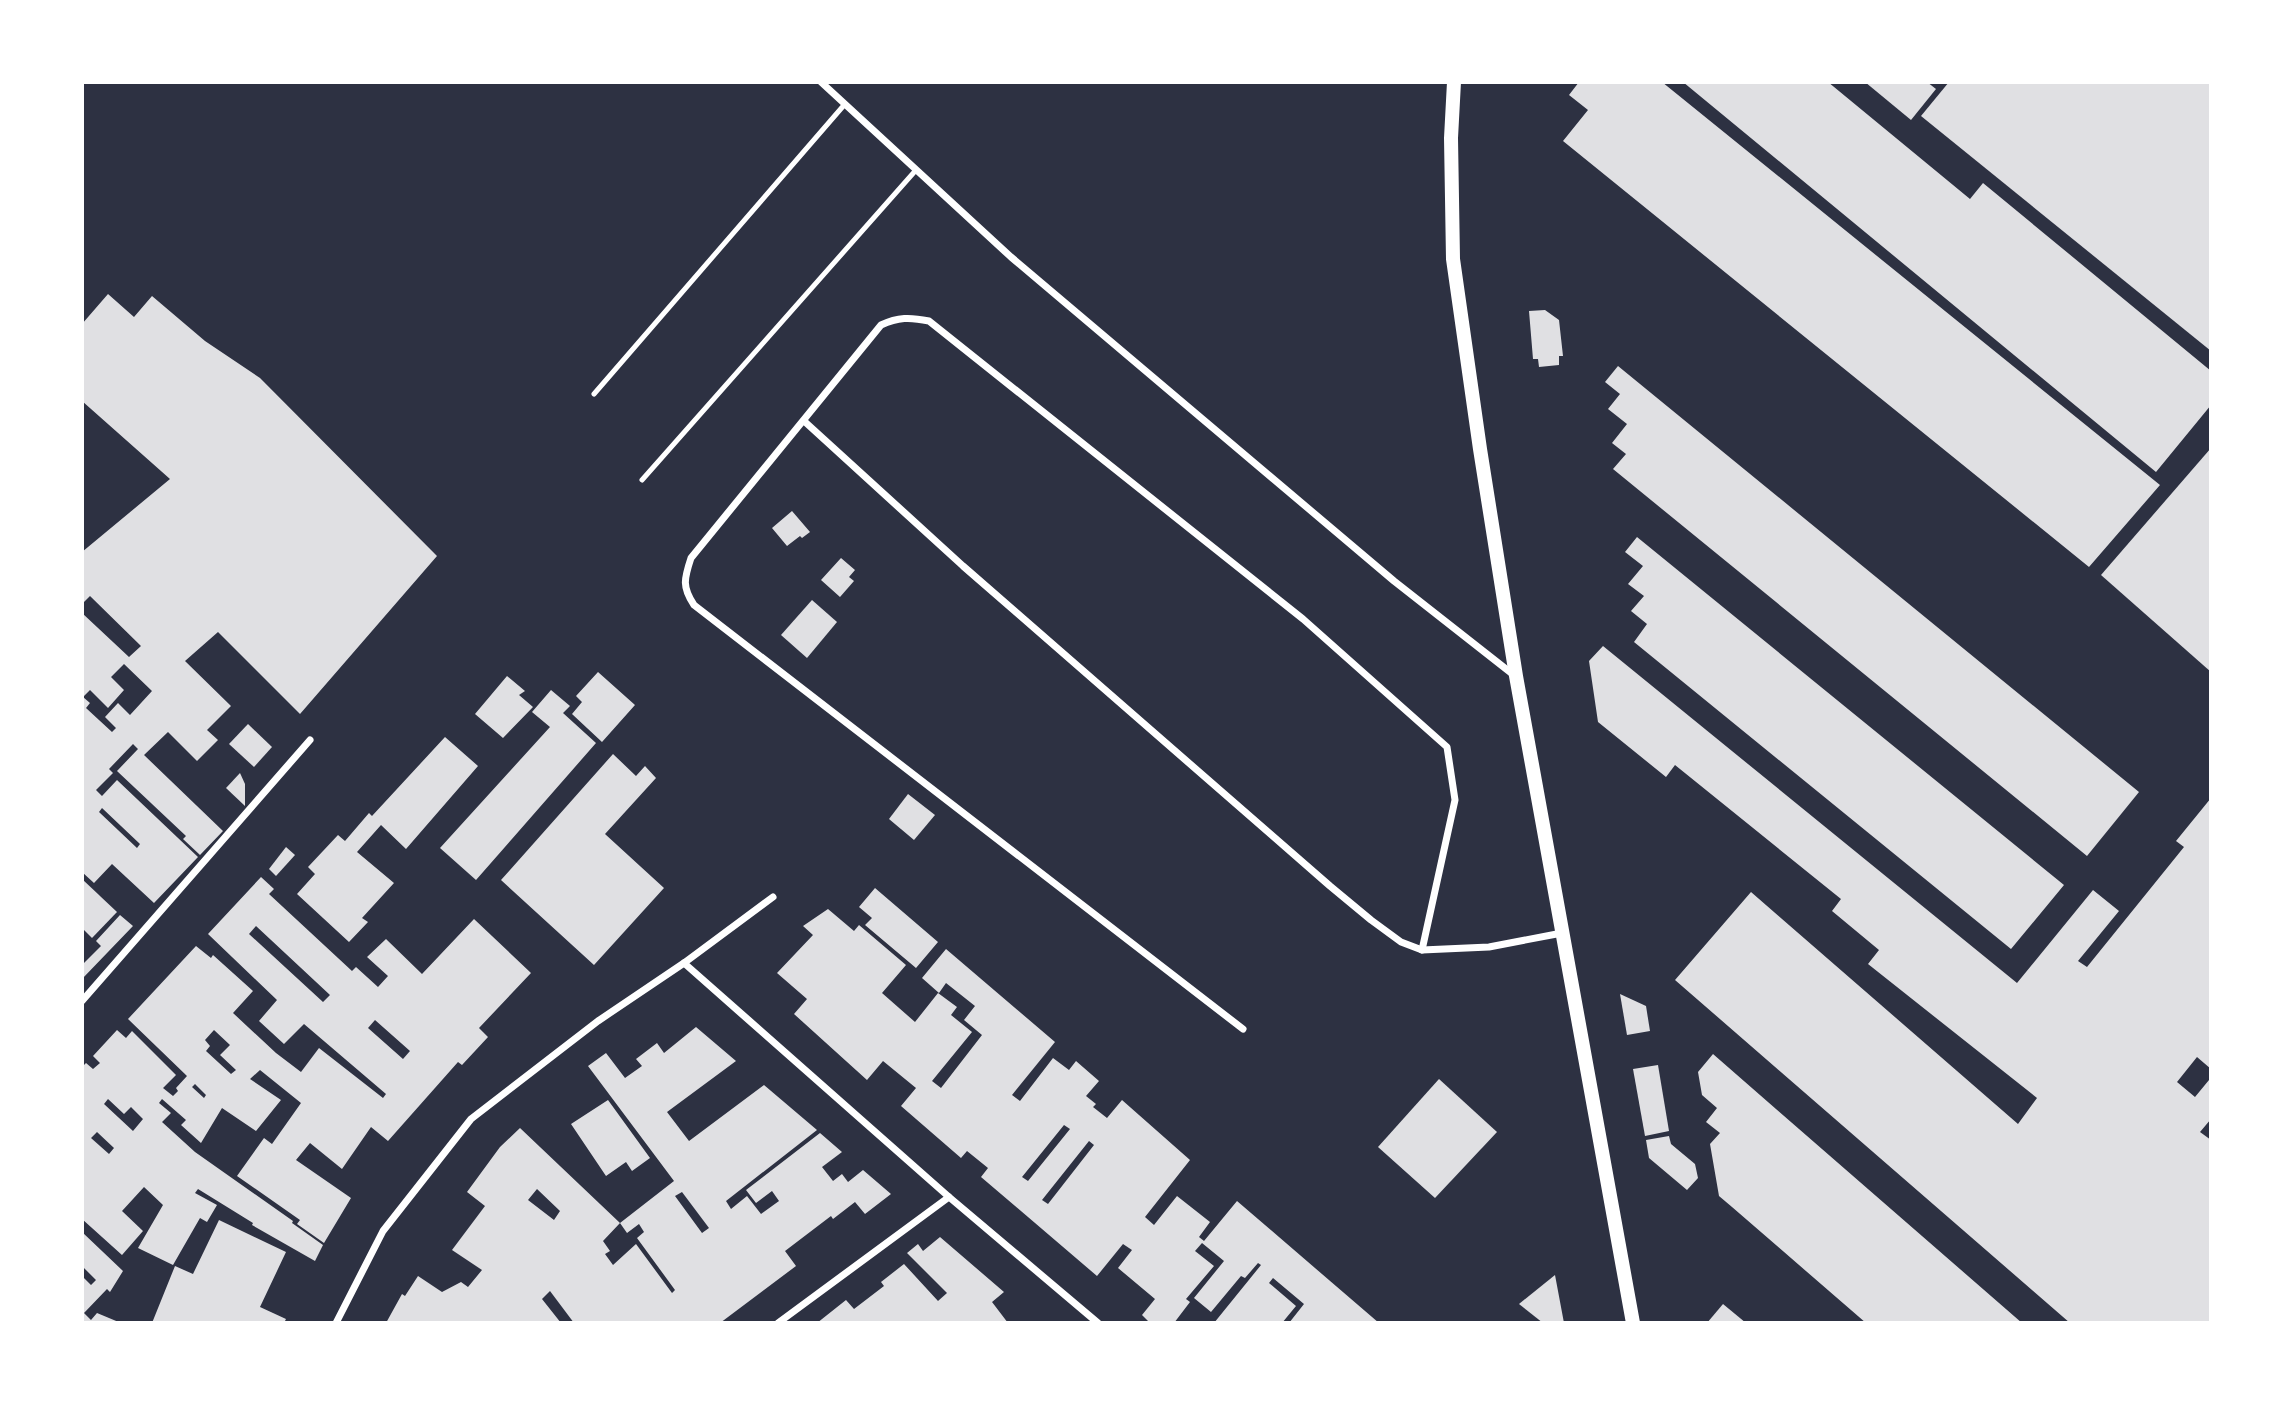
<svg xmlns="http://www.w3.org/2000/svg" width="2293" height="1405" viewBox="0 0 2293 1405" font-family="'Titillium Web',sans-serif">
<style>
.building{fill:#e0e0e3;fill-rule:evenodd}
.lines{fill:none;stroke-linecap:round;stroke-linejoin:round}
.service{stroke:#fff;stroke-width:5}
.minor{stroke:#fff;stroke-width:7}
.secondary{stroke:#fff;stroke-width:14}
</style>
<rect width="100%" height="100%" fill="#2d3142"/>
<g class="building">
<polygon points="1579,82 1662,82 2160,485 2089,567 1563,141 1588,110 1569,95"/>
<polygon points="1683,82 1828,82 1970,199 1983,183 2211,371 2211,405 2156,472"/>
<polygon points="1865,82 1927,82 1936,89 1911,120"/>
<polygon points="1949,82 2211,82 2211,351 1921,116"/>
<path d="M108,294L134,317L152,296L205,341L260,378L437,556L300,714L218,632L185,661L231,706L207,730L218,740L197,761L168,732L144,755L223,831L200,855L183,839L186,836L117,771L138,749L133,744L109,769L113,773L96,790L102,796L117,780L198,857L154,903L112,864L94,883L82,872V613L129,657L141,646L90,596L82,604V552L170,479L82,401V324ZM124,664L152,691L130,715L118,703L105,717L116,728L112,732L86,708L90,703L83,697L90,690L108,708L124,690L111,677ZM102,808L140,844L137,848L99,812Z"/>
<polygon points="1545,310 1559,320 1563,356 1559,356 1559,365 1539,367 1538,359 1533,359 1529,311"/>
<polygon points="1618,366 2139,792 2087,856 1613,469 1626,454 1612,443 1627,424 1608,409 1620,394 1605,382"/>
<polygon points="2211,448 2211,672 2101,575"/>
<polygon points="792,511 810,532 802,538 800,536 787,546 772,528"/>
<polygon points="1637,537 2064,885 2011,949 1634,642 1647,624 1631,611 1644,596 1628,584 1643,566 1625,552"/>
<polygon points="841,558 855,570 849,577 854,581 840,597 821,580"/>
<polygon points="812,600 837,622 807,658 781,635"/>
<polygon points="1603,646 2017,983 2093,890 2119,911 2078,961 2087,967 2184,847 2176,841 2211,798 2211,1069 2197,1057 2177,1082 2195,1097 2209,1080 2211,1082 2211,1119 2200,1132 2211,1140 2211,1323 2070,1323 1675,980 1751,892 2018,1124 2037,1098 1868,964 1879,950 1832,911 1841,899 1675,765 1666,777 1598,722 1589,661"/>
<polygon points="598,672 635,705 602,742 572,714 582,702 576,696"/>
<polygon points="507,676 525,691 519,695 533,707 503,738 475,714"/>
<polygon points="551,690 570,706 563,713 596,743 476,880 440,848 550,727 532,712"/>
<polygon points="248,724 272,747 254,767 229,744"/>
<polygon points="445,737 478,766 406,849 381,825 357,852 394,883 362,918 368,922 349,942 297,894 315,874 308,867 338,835 345,841 369,813 372,816"/>
<polygon points="613,754 636,776 645,766 656,778 605,834 664,888 594,965 501,880"/>
<polygon points="240,773 245,784 245,806 226,788"/>
<polygon points="908,794 935,815 914,840 889,819"/>
<polygon points="286,847 295,855 276,876 269,869"/>
<path d="M261,877L274,889L269,894L352,971L356,967L378,987L388,976L367,957L386,939L422,974L474,919L531,973L479,1028L488,1037L462,1065L458,1062L388,1141L371,1127L342,1169L310,1143L296,1160L351,1198L324,1243L297,1224L300,1220L237,1176L264,1138L272,1144L301,1103L260,1070L250,1079L281,1100L256,1131L222,1108L201,1143L181,1125L186,1120L162,1099L159,1103L171,1113L162,1122L195,1152L293,1221L292,1223L323,1245L315,1261L252,1225L253,1223L198,1189L195,1193L217,1205L207,1222L200,1218L173,1265L138,1248L163,1205L144,1187L122,1211L143,1231L122,1255L82,1219V1067L86,1063L93,1069L100,1063L93,1056L117,1030L126,1038L132,1031L176,1075L163,1088L173,1096L178,1091L176,1088L187,1076L128,1019L196,946L211,958L213,955L253,991L233,1013L276,1053L301,1072L319,1048L383,1098L386,1094L304,1024L284,1044L259,1021L277,1000L208,934ZM256,926L330,995L323,1002L249,934ZM375,1020L410,1051L403,1059L368,1028ZM214,1030L230,1045L220,1055L236,1070L231,1074L206,1051L210,1046L205,1040ZM195,1084L206,1095L204,1098L192,1087ZM108,1099L124,1114L131,1107L143,1119L133,1131L104,1104ZM97,1132L114,1148L109,1154L91,1138Z"/>
<polygon points="82,879 117,912 92,938 82,928"/>
<polygon points="875,888 938,942 916,968 865,925 872,918 859,907"/>
<path d="M828,909L854,931L859,925L906,965L882,993L915,1022L938,993L957,1007L951,1015L972,1032L932,1081L941,1088L982,1035L964,1020L975,1006L946,983L939,993L922,978L946,949L1055,1042L1012,1095L1020,1101L1053,1058L1069,1070L1076,1061L1099,1081L1086,1096L1096,1104L1093,1107L1107,1118L1122,1100L1190,1160L1145,1217L1154,1225L1177,1196L1210,1222L1199,1237L1204,1241L1237,1201L1379,1323H1289L1304,1304L1273,1278L1269,1283L1296,1306L1282,1323H1214L1261,1265L1258,1263L1245,1278L1241,1276L1211,1312L1194,1298L1224,1261L1202,1243L1195,1251L1214,1266L1186,1299L1190,1302L1174,1323H1150L1142,1315L1155,1299L1118,1268L1132,1250L1123,1244L1097,1276L981,1177L988,1168L967,1151L961,1158L901,1106L916,1088L883,1061L867,1080L794,1014L807,999L777,973L813,935L803,926ZM1064,1125L1070,1129L1028,1181L1022,1177ZM1089,1141L1094,1145L1048,1204L1042,1200Z"/>
<polygon points="120,915 133,926 82,979 82,965 101,946 96,941"/>
<polygon points="1620,994 1646,1006 1650,1031 1627,1035"/>
<path d="M696,1027L736,1061L667,1112L689,1141L764,1085L817,1130L726,1201L731,1209L747,1196L761,1214L779,1201L772,1191L756,1203L746,1190L820,1133L842,1152L822,1167L833,1181L842,1174L848,1182L863,1170L891,1194L865,1214L855,1202L833,1219L831,1216L785,1251L796,1266L720,1323H574L550,1291L542,1299L561,1323H386L402,1294L405,1296L418,1276L442,1292L461,1282L468,1287L482,1270L452,1250L485,1206L467,1192L500,1147L520,1128L620,1223L603,1241L610,1251L605,1254L613,1265L636,1244L672,1293L675,1290L637,1238L644,1232L639,1224L627,1233L620,1223L674,1181L588,1066L606,1053L625,1078L642,1066L636,1059L657,1043L664,1053ZM537,1189L560,1211L554,1220L528,1200ZM682,1192L709,1228L702,1233L675,1196Z"/>
<polygon points="1713,1054 1799,1129 2022,1323 1866,1323 1732,1207 1719,1196 1710,1144 1720,1133 1706,1122 1717,1108 1702,1095 1698,1072"/>
<polygon points="1658,1065 1669,1131 1645,1136 1633,1069"/>
<polygon points="1439,1079 1497,1132 1435,1198 1378,1147"/>
<polygon points="608,1100 650,1158 632,1171 626,1162 606,1176 571,1124"/>
<polygon points="1669,1136 1671,1144 1695,1164 1698,1178 1687,1190 1649,1158 1646,1140"/>
<polygon points="219,1220 286,1252 260,1307 286,1319 284,1323 152,1323 175,1266 193,1274"/>
<polygon points="82,1232 123,1271 110,1292 107,1289 84,1313 91,1320 97,1313 121,1323 82,1323 82,1276 91,1285 96,1280 82,1266"/>
<polygon points="940,1237 1004,1292 992,1302 1008,1323 817,1323 846,1300 854,1309 884,1286 881,1282 904,1264 938,1301 947,1293 907,1253 918,1244 923,1251"/>
<polygon points="1555,1275 1564,1323 1543,1323 1519,1304"/>
<polygon points="1723,1304 1746,1323 1707,1323"/>
</g>
<g class="lines">
<g class="service">
<polyline points="594,394 845,104"/>
<polyline points="642,480 916,170"/>
</g>
<g class="minor">
<polyline points="821,82 1011,257 1394,581 1515,676"/>
<polyline points="804,421 963,566 1330,886 1371,920 1401,942 1422,950 1489,947 1562,933"/>
<polyline points="684,963 949,1197 1098,1323"/>
<polyline points="82,1001 310,740"/>
<path d="M1243,1029L694,605C682,587 684,579 691,558L881,325C898,317 910,317 929,321L1303,619L1447,747L1455,800L1422,950"/>
<polyline points="336,1323 383,1231 471,1119 598,1021 684,963 773,897"/>
<polyline points="778,1323 949,1197"/>
</g>
<polyline class="secondary" points="1454,82 1451,138 1453,259 1480,449 1516,676 1633,1323"/>
</g>
<rect width="2293" height="1405" fill="none" stroke="#ffffff" stroke-width="168"/>
</svg>
